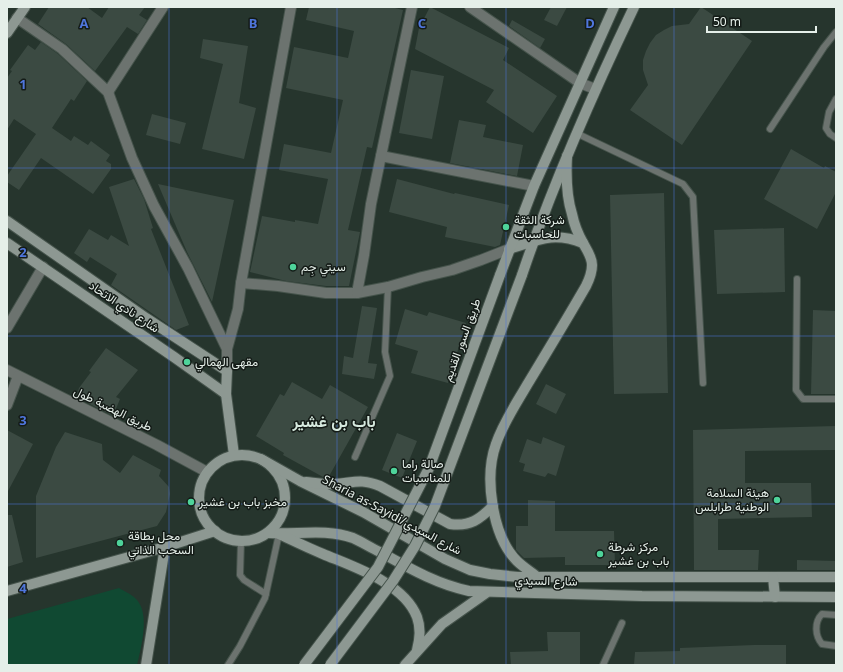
<svg xmlns="http://www.w3.org/2000/svg" width="843" height="672" viewBox="0 0 843 672" font-family="'Noto Sans',Vazirmatn,sans-serif">
<style>
.green{fill:#104932}
.building{fill:#3b4a42}
.lines{fill:none;stroke-linecap:round;stroke-linejoin:round}
.lane-casing{stroke:#45534b;stroke-width:8}
.street-casing{stroke:#45534b;stroke-width:12}
.secondary-casing{stroke:#45534b;stroke-width:12}
.lane{stroke:#6c736f;stroke-width:6}
.street{stroke:#6c736f;stroke-width:10}
.secondary{stroke:#8d9892;stroke-width:10}
.secondary-bridge-casing{stroke:#45534b;stroke-width:12;stroke-linecap:butt}
.secondary-bridge{stroke:#8d9892;stroke-width:10}
.grid{fill:none;stroke:#4f76dc;stroke-width:1;stroke-opacity:0.55}
.poi-dot{fill:#4ed39a;stroke:#141b17;stroke-width:1.5}
.labels{text-anchor:middle;stroke-width:3;stroke-linejoin:round;paint-order:stroke}
.poi-label{font-size:12px;fill:#e5efe9;stroke:#141b17;text-anchor:start}
.street-label{font-size:12px;fill:#e5efe9;stroke:#141b17}
.district-label{font-size:16px;font-weight:bold;fill:#d6e9de;stroke:#141b17}
.grid-label{font-size:13px;text-anchor:middle;font-weight:bold;fill:#4f76dc;stroke:#141b17;stroke-width:3;stroke-linejoin:round;paint-order:stroke}
</style>
<rect width="100%" height="100%" fill="#26352d"/>
<path class="green" d="M119,588C124,591 131,594 135,598C151,612 141,647 137,665H7V619Z"/>
<g class="building">
<polygon points="49,7 87,7 102,18 109,7 145,7 139,15 147,20 138,34 127,27 95,71 66,44 38,24"/>
<polygon points="309,7 391,7 403,10 372,148 367,147 348,230 360,232 349,286 326,286 286,281 250,272 262,216 295,222 295,220 318,224 328,179 279,170 284,144 331,153 343,100 286,88 294,47 348,58 354,31 306,20"/>
<polygon points="430,7 509,48 503,60 557,96 533,133 486,102 494,90 415,49 419,28"/>
<polygon points="551,7 567,7 557,26 544,20"/>
<polygon points="701,7 752,41 682,145 630,110 648,85 643,70 643,60 646,51 650,43 656,35 664,30 672,26 689,24"/>
<polygon points="512,20 545,39 540,48 509,26"/>
<polygon points="203,39 248,46 239,103 256,108 244,159 202,149 223,64 200,58"/>
<polygon points="41,42 58,54 87,81 74,101 71,99 52,128 71,141 74,136 88,145 91,141 110,155 106,161 111,164 111,169 93,194 41,158 19,190 7,182 7,176 36,134 14,119 7,130 7,78 12,71 10,70 28,45 35,50"/>
<polygon points="411,70 444,76 432,139 399,133"/>
<polygon points="152,114 186,123 180,144 146,135"/>
<polygon points="459,120 486,125 483,137 523,145 517,176 450,163"/>
<polygon points="791,149 824,168 825,166 836,172 836,192 817,229 764,199"/>
<polygon points="134,179 144,199 153,228 151,229 189,325 176,330 111,285 117,274 90,257 87,262 74,253 89,229 108,240 111,235 129,246 109,187"/>
<polygon points="397,179 454,194 455,193 509,205 500,245 495,247 445,237 447,227 389,212"/>
<polygon points="158,184 234,200 212,302 187,252"/>
<polygon points="664,193 668,393 614,394 610,195"/>
<polygon points="784,228 785,292 717,294 714,230"/>
<polygon points="362,306 377,308 368,363 377,364 374,379 342,374 344,356 353,358"/>
<polygon points="405,309 427,316 429,312 466,323 448,383 411,373 418,351 395,344"/>
<polygon points="813,310 836,311 836,394 811,394"/>
<polygon points="106,348 138,370 116,397 120,399 113,416 76,397 79,388 91,372 89,371"/>
<polygon points="292,382 322,399 330,385 368,407 328,478 323,477 283,455 284,453 256,436 280,394 284,396"/>
<polygon points="546,384 566,394 556,414 536,404"/>
<polygon points="836,426 836,450 745,451 745,483 811,483 812,517 718,519 718,550 759,550 758,570 694,570 693,430"/>
<polygon points="7,430 33,444 7,493"/>
<polygon points="65,432 102,444 103,460 120,473 133,455 161,470 159,476 169,487 170,494 166,512 157,526 36,558 36,496 56,447"/>
<polygon points="397,433 417,441 402,478 382,470"/>
<polygon points="543,437 565,446 556,476 548,473 545,477 523,471 525,464 519,462 527,439 541,444"/>
<polygon points="528,500 555,501 555,531 614,531 615,565 565,565 565,557 524,558 516,550 516,526 528,526"/>
<polygon points="7,515 12,515 23,562 7,567"/>
<polygon points="797,560 836,561 836,570 797,570"/>
<polygon points="547,632 580,632 580,665 511,665 510,652 548,651"/>
<polygon points="754,645 786,645 786,665 634,665 635,652 680,651 680,648"/>
</g>
<g class="lines">
<defs>
<g id="lane">
<polyline points="836,99 829,112 826,128 830,134 836,138"/>
<polyline points="770,129 824,47 836,32"/>
<polyline points="576,133 683,184 693,197 703,383"/>
<polyline points="797,279 796,390 803,399 836,399"/>
<polyline points="355,457 390,376 385,352 388,287"/>
<polyline points="241,541 240,575 244,580 266,594"/>
<path d="M836,615L822,614C814,622 815,636 822,644L836,646"/>
<polyline points="228,665 240,646 265,598 279,534"/>
<polyline points="603,665 622,623"/>
</g>
<g id="street">
<polyline points="470,7 580,83 595,89"/>
<polyline points="17,18 62,49 108,92 132,158 154,206 188,268 227,349"/>
<polyline points="108,92 163,7"/>
<polyline points="381,156 534,186"/>
<polyline points="241,283 278,286 326,293 357,293 388,287 422,277 452,270 481,260 509,249"/>
<polyline points="357,293 364,255 371,204 412,7"/>
<polyline points="7,328 43,267"/>
<polyline points="7,370 157,445 207,472"/>
<polyline points="227,371 227,349 238,309 241,283 291,7"/>
<polyline points="7,405 18,376"/>
</g>
<g id="secondary">
<polyline points="7,33 25,7"/>
<polyline points="7,221 146,318 227,371 226,394 234,455"/>
<polyline points="7,243 174,357 226,394"/>
<path d="M509,249C538,240 553,231 583,243"/>
<polyline points="500,275 534,186 614,7"/>
<path d="M522,275C553,183 592,95 634,7"/>
<circle cx="242" cy="498" r="43"/>
<polyline points="261,459 300,481 363,512 445,559 470,570 490,574 518,577 836,577"/>
<path d="M306,482C315,483 325,485 334,484C354,483 360,478 380,486L450,524C470,527 480,519 493,506"/>
<path d="M268,533C296,535 325,528 353,538C362,542 371,548 380,552C409,568 436,584 469,591L642,596L836,597"/>
<path d="M279,534C294,541 308,548 323,554C354,567 404,583 417,617C421,628 420,639 417,650"/>
<path d="M536,576C530,571 523,567 517,561C492,536 484,477 496,444C503,423 516,404 527,385C547,352 567,319 586,286C589,280 592,273 592,265C592,257 587,250 583,243C578,234 574,224 572,214C566,195 566,175 567,156"/>
<polyline points="773,577 775,597"/>
<polyline points="7,591 165,547 215,531"/>
<polyline points="146,665 165,547"/>
<polyline points="405,665 442,624 486,593"/>
</g>
</defs>
<use href="#lane" class="lane-casing"/>
<use href="#street" class="street-casing"/>
<use href="#secondary" class="secondary-casing"/>
<use href="#lane" class="lane"/>
<use href="#street" class="street"/>
<use href="#secondary" class="secondary"/>
<defs>
<g id="secondary-bridge">
<polyline points="304,665 378,567 429,468 500,275"/>
<polyline points="330,665 393,581 415,546 435,506 522,275"/>
</g>
</defs>
<use href="#secondary-bridge" class="secondary-bridge-casing"/>
<use href="#secondary-bridge" class="secondary-bridge"/>
</g>
<path class="grid" d="M169,7V665M337,7V665M506,7V665M674,7V665M7,168H836M7,336H836M7,504H836"/>
<g class="poi-dot">
<circle cx="506" cy="227" r="4"/>
<circle cx="293" cy="267" r="4"/>
<circle cx="187" cy="362" r="4"/>
<circle cx="394" cy="471" r="4"/>
<circle cx="777" cy="500" r="4"/>
<circle cx="191" cy="502" r="4"/>
<circle cx="120" cy="543" r="4"/>
<circle cx="600" cy="554" r="4"/>
</g>
<g class="labels">
<g class="poi-label">
<text x="514" y="224">شركة الثقة<tspan x="514" dy="14">للحاسبات</tspan></text>
<text x="301" y="271">سيتي جِم</text>
<text x="195" y="366">مقهى الهمالي</text>
<text x="402" y="468">صالة راما<tspan x="402" dy="14">للمناسبات</tspan></text>
<text x="769" y="497" text-anchor="end">هيئة السلامة<tspan x="769" dy="14">الوطنية طرابلس</tspan></text>
<text x="199" y="506">مخبز باب بن غشير</text>
<text x="128" y="540">محل بطاقة<tspan x="128" dy="14">السحب الذاتي</tspan></text>
<text x="608" y="551">مركز شرطة<tspan x="608" dy="14">باب بن غشير</tspan></text>
</g>
<g class="street-label">
<text transform="translate(124 307) rotate(34)" y="4">شارع نادي الاتحاد</text>
<text transform="translate(462 340) rotate(-70)" y="4">طريق السور القديم</text>
<text transform="translate(113 409) rotate(26)" y="4">طريق الهضبة طول</text>
<text transform="translate(392 515) rotate(28)" y="4">Sharia as-Sayidi/شارع السيدي</text>
<text transform="translate(546 581) rotate(1)" y="4">شارع السيدي</text>
</g>
<g class="district-label">
<text x="334" y="427">باب بن غشير</text>
</g>
</g>
<g class="grid-label">
<text x="84" y="28">A</text>
<text x="253" y="28">B</text>
<text x="422" y="28">C</text>
<text x="590" y="28">D</text>
<text x="23" y="89">1</text>
<text x="23" y="257">2</text>
<text x="23" y="425">3</text>
<text x="23" y="593">4</text>
</g>
<rect width="843" height="672" fill="none" stroke="#e5efe9" stroke-width="16"/>
<path d="M707 26v6h109v-6" fill="none" stroke="#e5efe9" stroke-width="2"/>
<text x="713" y="26" font-size="12" fill="#e5efe9" stroke="#141b17" stroke-width="3" paint-order="stroke">50 m</text>
</svg>
